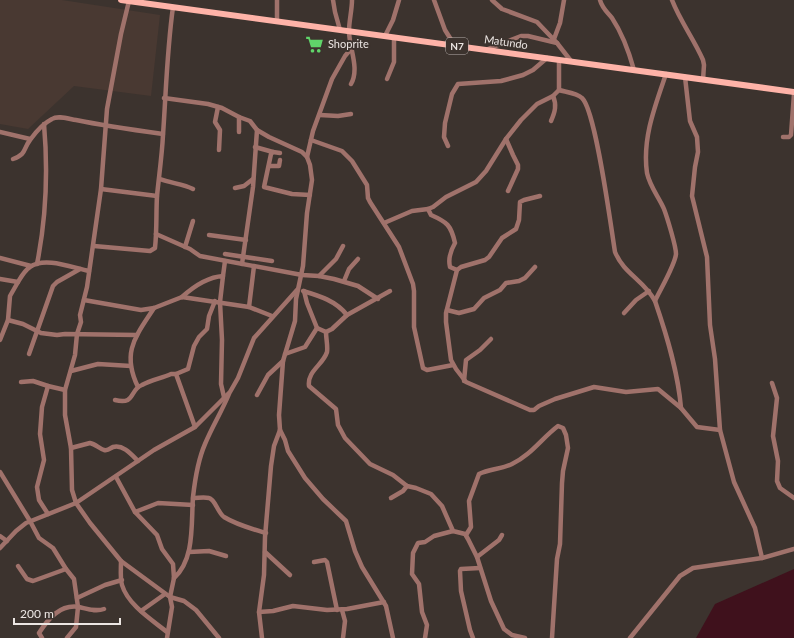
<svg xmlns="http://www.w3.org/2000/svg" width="794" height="638" viewBox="0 0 794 638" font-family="Lato,sans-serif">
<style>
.built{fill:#493932}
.water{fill:#3f111c}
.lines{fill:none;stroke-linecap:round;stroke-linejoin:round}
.minor{stroke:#a0726b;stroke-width:4.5}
.major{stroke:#feb3a8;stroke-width:6}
.labels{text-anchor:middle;stroke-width:4;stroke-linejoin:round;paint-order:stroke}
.shield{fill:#3c332e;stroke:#b7b0ad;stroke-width:1}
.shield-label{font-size:10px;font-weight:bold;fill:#ece6e3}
.street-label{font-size:11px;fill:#ece6e3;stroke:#3c332e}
.poi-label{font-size:11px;fill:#ece6e3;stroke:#3c332e;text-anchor:start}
</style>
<rect width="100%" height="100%" fill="#3c332e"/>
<polygon class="built" points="0,0 62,0 160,15 151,96 74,86 28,129 0,124"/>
<polygon class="water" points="794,569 794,638 696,638 715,604"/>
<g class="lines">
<g class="minor">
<polyline points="333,0 335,12 340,30"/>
<polyline points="434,0 445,30 455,46"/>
<polyline points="492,0 502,9 537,22 557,43"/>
<path d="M600,0C602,8 607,12 612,18C622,33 629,52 634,70"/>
<path d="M672,0C680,21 694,39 703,60L704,65L703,80"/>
<polyline points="129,1 121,34 107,109 101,189 87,287 80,315 81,322 77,334 75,355 65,390 65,415 71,448 72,490 76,503 90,523 121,561 170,597 184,601 196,610 219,638"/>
<polyline points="277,21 277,0"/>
<polyline points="385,36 393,20 399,0"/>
<polyline points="554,39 560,23 564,0"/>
<polyline points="488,49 521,36 528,36 557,43 571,61"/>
<path d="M666,74C655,106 642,139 647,173C650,187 659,197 664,209C667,217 676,246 676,254C675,265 660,290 655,301C667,336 678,372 681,408"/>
<polyline points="685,77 690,121 697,137 698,152 695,167 692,196 707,257 710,325 715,359 720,430 734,482 755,528 762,558"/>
<polyline points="387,79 394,62 394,37"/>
<path d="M351,84C360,68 349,48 349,31C349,21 352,10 352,0"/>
<path d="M559,90C566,92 577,93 582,98C596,111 611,228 615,252C624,274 644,280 655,301"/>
<polyline points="164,98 208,104 222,108 239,117 250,121 257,130 269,137 302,152 307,157 310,165 312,180 307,213 303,266 296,299 295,321 283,361 279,415 280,430 274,446 271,466 265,537 264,575 259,612 262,638"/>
<polyline points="218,107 215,122 220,130 219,150"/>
<polyline points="320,115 338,116 351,114"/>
<polyline points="239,117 239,132"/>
<path d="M551,121C555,112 557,105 553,96"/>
<polyline points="0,132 30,139"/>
<polyline points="783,137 789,137 791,135 794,94"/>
<polyline points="506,139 513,155 518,165 518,169 508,191"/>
<polyline points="311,140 342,151 352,161 367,185 368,198 370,202 399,247 413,284 414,291 414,327 423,368 427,370 453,365"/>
<polyline points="448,146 444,137 445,123 452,94 458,84 501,81 523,75 533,70 547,58"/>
<polyline points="255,147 273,152"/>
<polyline points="280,153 273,152 271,154 264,187 292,194 310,195"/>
<polyline points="307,157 313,131 332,79 345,56 351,49"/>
<path d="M13,159C27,154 23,149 30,140C35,133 44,123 52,119C58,115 69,119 76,120C105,126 134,130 163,134"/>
<polyline points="269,166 279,166 280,160"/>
<path d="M160,179C170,183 184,184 193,189"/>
<polyline points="235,188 244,186 253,179"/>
<polyline points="101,189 157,196"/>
<polyline points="540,196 524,200 520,202 519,220 516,229 502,238 489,257 485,260 461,267 457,270 446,313 446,322 451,360 456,369 466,382 530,410 534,410 539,406 555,399 594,387 626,392 658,389 681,408 697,427 720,430"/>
<path d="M428,209L431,215C447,222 451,225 455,243C451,250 448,259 450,267L457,270"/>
<polyline points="384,223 412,211 428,209 433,207 446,197 476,182 486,171 506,139 521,120 537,104 553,96 559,90 559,60"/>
<polyline points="156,234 190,249 200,256 302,275 319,276 334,279 358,286 378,299"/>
<polyline points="209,235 246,240"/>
<path d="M94,246L150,251L155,248C157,230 156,213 157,196C159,176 162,155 163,135C166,92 167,50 173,7"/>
<polyline points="185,247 193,221"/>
<polyline points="225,254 272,261"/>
<polyline points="0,258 31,266"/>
<path d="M37,264C46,219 48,170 44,124"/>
<polyline points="242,264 253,187 257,130"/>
<polyline points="223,276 225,261"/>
<polyline points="319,276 336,259 343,246"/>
<polyline points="0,279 18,282 10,296 8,320 0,340"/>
<polyline points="344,281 349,269 358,259"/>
<path d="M18,282C21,277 25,270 30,267C45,256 73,268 89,271"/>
<path d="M303,291C320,296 336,301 347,315"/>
<polyline points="304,291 307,303 317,328 326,332 332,329 347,315 390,291"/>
<path d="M182,297C193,287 208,277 223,276L220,302L222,340L221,384L224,397"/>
<polyline points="84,300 141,310 154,308 182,297 249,307 272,316"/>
<polyline points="249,307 254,266"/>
<polyline points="447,310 459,313 474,309 484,298 500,290 506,283 519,281 525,278 535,267"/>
<polyline points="624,313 636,300 649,291"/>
<polyline points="8,320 23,324 41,333 57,335 65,334 137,335"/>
<path d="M326,332C326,339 328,346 327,352C323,365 307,371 309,386L336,409L338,425L345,438L370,464L393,475L407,486L416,488L431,494L442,506L453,531L465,534L468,539L477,557L491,601L504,629L512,635L525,638"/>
<polyline points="29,354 53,286 57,282 80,269"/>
<polyline points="285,354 305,347 317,328"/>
<polyline points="71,371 98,364 131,366"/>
<polyline points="176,374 188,369 194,346 199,337 207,329 209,316 215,301"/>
<polyline points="464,381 466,360 480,350 491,339"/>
<polyline points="21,382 33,381 48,386 65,390"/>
<polyline points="772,383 777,398 773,436 778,461 777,481 780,488 794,498"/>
<path d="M138,387C121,352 136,336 154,308"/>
<polyline points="257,395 268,375 283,361"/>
<path d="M115,400C136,405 129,390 142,385C151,380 162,378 171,374H176L195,427"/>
<polyline points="280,430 285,440 288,451 305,478 323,499 346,521 355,551 362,567 386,606 393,638"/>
<path d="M71,448L90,443C95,444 99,448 104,450C109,451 110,448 113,447C123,444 132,455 138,461"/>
<polyline points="0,472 30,521 39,538 53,548 66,569 74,579 78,607 76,627 67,638"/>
<polyline points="116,477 135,512 157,535 162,549 173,564 174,578 170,597 172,607 167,638"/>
<path d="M193,498C198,498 204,497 209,498C215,499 218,513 224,517C237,525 252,529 266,533"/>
<polyline points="391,498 403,491 407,486"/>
<polyline points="135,512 158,503 193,505"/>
<polyline points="48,514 39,500 37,487 44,460 40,434 42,407 48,386"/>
<path d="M466,535L471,527L469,501L479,474C489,469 502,469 512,464C531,455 542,438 558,426L563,428L566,435L568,448L563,471L562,483L560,544L557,559L552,638"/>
<polyline points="0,536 7,541"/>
<polyline points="0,548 16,531 26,523 76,503 154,450 195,427 230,392 238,378 254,338 297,290"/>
<polyline points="189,552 209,551 226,556"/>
<polyline points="265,552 290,575"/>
<polyline points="477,557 499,540 502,535"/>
<path d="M121,561C121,569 120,578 122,585C128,605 152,620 167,632"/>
<polyline points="314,562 325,560 327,562 337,610"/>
<polyline points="18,566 27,579 33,581 66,569"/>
<path d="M174,578C195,559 191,524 193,497C195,479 198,460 205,444C212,427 222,411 229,394"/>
<polyline points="77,598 105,585 122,580"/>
<polyline points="342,610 345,621 343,638"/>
<polyline points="141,611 165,594"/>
<polyline points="259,612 273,611 293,606 327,610 347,609 384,602"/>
<path d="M42,638L39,633C48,619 60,604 79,607C88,609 96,612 104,609"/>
<polyline points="425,638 427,625 422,612 419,584 412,574 413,553 418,543 425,542 434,536 453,531"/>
<polyline points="473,638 470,630 461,591 460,571 461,569 480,568"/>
<polyline points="630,638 680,576 693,568 762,558 794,549"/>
</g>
<polyline class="major" points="121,0 794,92"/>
</g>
<defs>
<symbol id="supermarket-bare" viewBox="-9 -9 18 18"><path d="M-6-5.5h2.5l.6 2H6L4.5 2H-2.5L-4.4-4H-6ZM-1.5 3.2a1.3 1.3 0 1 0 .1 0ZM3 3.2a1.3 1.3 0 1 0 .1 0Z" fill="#60d56a" stroke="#3c332e" stroke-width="2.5" paint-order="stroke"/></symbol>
</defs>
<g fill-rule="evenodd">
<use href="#supermarket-bare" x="302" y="32" width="25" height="25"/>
</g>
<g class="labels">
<rect class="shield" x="446" y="38" width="22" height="16" rx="3"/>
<g class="shield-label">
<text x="457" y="50">N7</text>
</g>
<g class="street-label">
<text transform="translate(506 42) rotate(8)" y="4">Matundo</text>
</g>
<g class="poi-label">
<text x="328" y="48">Shoprite</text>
</g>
</g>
<path d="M14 618v6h106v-6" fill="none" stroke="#ece6e3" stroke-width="2"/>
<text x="20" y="618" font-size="12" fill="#ece6e3" stroke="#3c332e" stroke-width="3" paint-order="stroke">200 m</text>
</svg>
